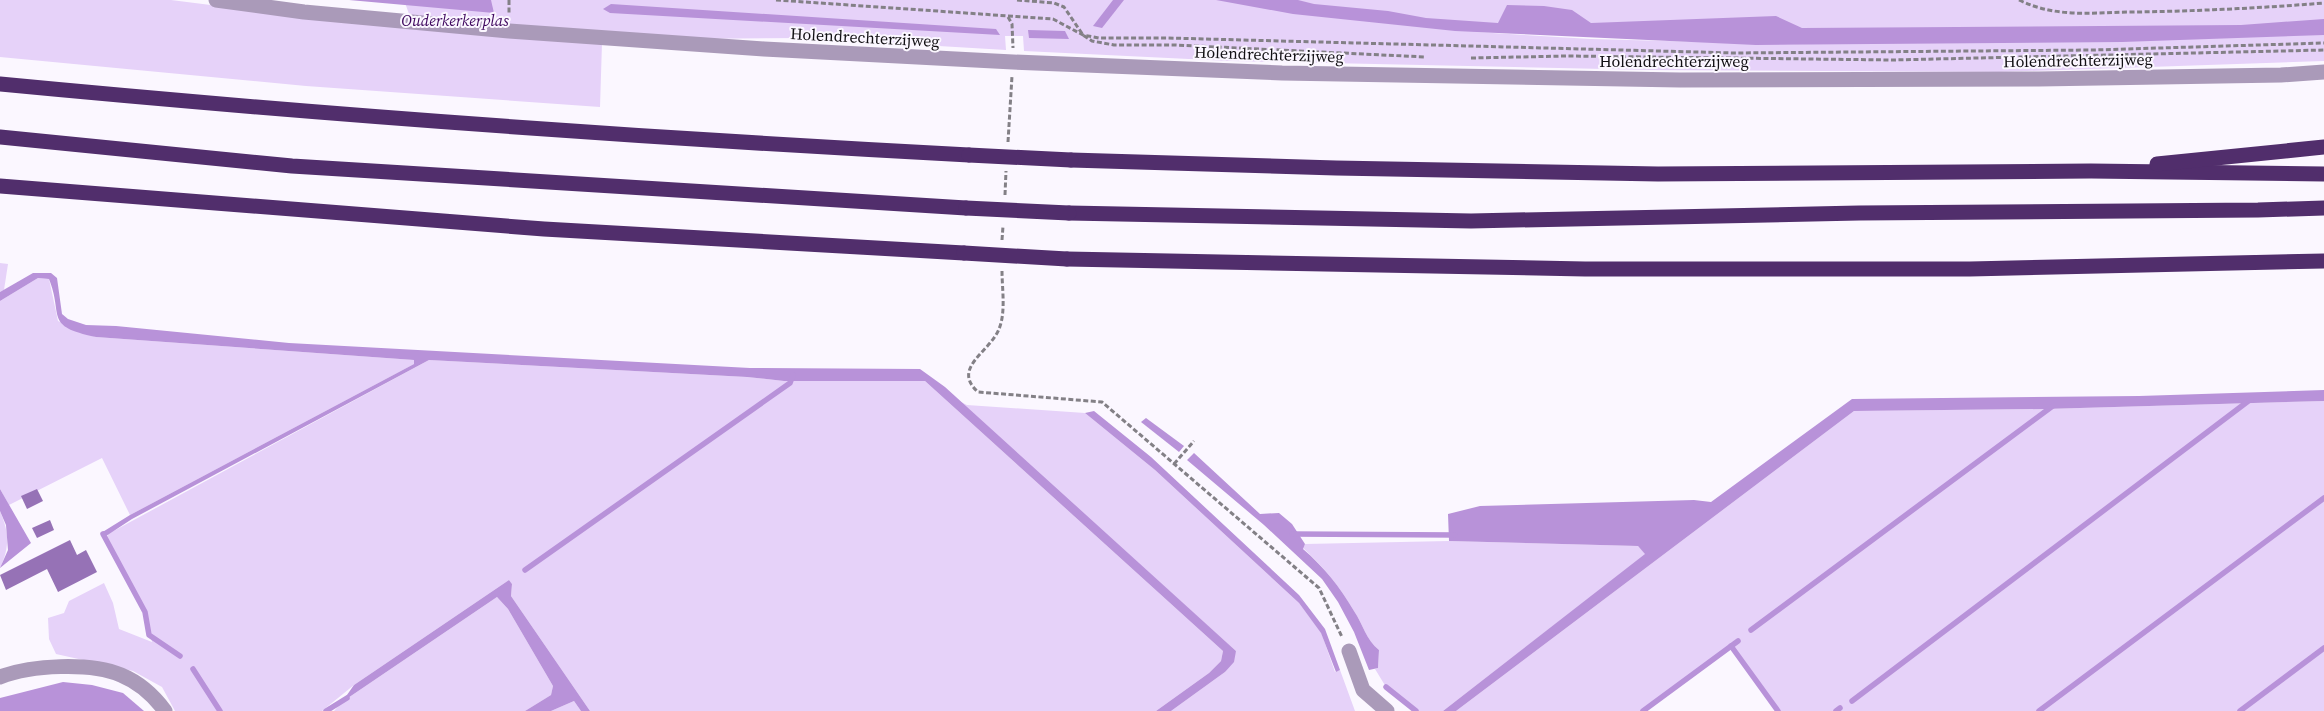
<svg xmlns="http://www.w3.org/2000/svg" width="2324" height="711" viewBox="0 0 2324 711" font-family="'Source Serif 4',serif">
<style>
.green{fill:#e6d2f9;fill-rule:evenodd}
.water{fill:#b892d9}
.lines{fill:none;stroke-linecap:round;stroke-linejoin:round}
.stream{stroke:#b892d9;stroke-width:5.5}
.building{fill:#9672b6}
.path{stroke:#838086;stroke-width:3;stroke-dasharray:5 2.5;stroke-linecap:butt}
.minor{stroke:#aa9ab9;stroke-width:15}
.highway{stroke:#512e6c;stroke-width:15}
.highway-bridge{stroke:#512e6c;stroke-width:15}
.labels{text-anchor:middle;stroke-width:4;stroke-linejoin:round;paint-order:stroke}
.park-label{font-size:16px;font-style:italic;fill:#3e075e;stroke:#fbf7ff}
.street-label{font-size:16px;fill:#121014;stroke:#fbf7ff}
</style>
<rect width="100%" height="100%" fill="#fbf7ff"/>
<g class="green">
<path d="M0,0H171L289,15L413,25L404,0H2324V61L1999,72L1651,70L1230,61L1024,51L1023,36H1005L1006,50L804,38L578,40L602,43L600,107L306,86L0,57ZM1475,32L1815,45L1591,39Z"/>
<polygon points="0,263 8,264 4,290 0,292"/>
<polygon points="38,278 49,279 58,321 96,337 414,360 414,364 130,515 102,458 9,505 0,489 0,301"/>
<polygon points="429,360 747,377 784,381 925,381 1223,651 1221,661 1209,673 1156,711 590,711 511,596 512,584 509,580 354,685 322,711 175,711 162,687 133,671 56,654 49,639 48,618 64,613 69,601 104,583 113,603 119,629 152,642 142,603 107,537 108,534"/>
<polygon points="955,399 967,405 1085,413 1155,470 1299,603 1321,632 1335,672 1340,670 1355,711 1171,711 1225,672 1236,651"/>
<polygon points="2324,401 2324,711 1778,711 1730,646 1643,711 1456,711 1854,411 2045,409"/>
<path d="M0,511C9,533 10,546 0,568Z"/>
<path d="M1449,541L1638,546L1646,554L1443,711H1416L1386,687L1375,669L1378,668L1379,650C1366,640 1363,624 1354,611C1340,587 1324,567 1303,548L1305,544Z"/>
<polygon points="497,597 508,609 553,686 551,695 525,711 334,711 342,702"/>
<polygon points="574,701 581,711 551,711"/>
</g>
<g class="water">
<polygon points="349,0 491,0 494,13"/>
<polygon points="1113,0 1124,0 1102,28 1093,26"/>
<polygon points="1216,0 1298,0 1314,4 1388,11 1426,18 1498,23 1507,5 1544,6 1572,10 1591,23 1776,16 1802,28 2241,25 2324,19 2324,35 2122,42 1756,45 1455,31 1293,14"/>
<polygon points="611,4 996,29 1000,35 610,13 603,9"/>
<polygon points="1028,30 1065,31 1069,39 1029,38"/>
<path d="M33,273H51L57,278L62,314L68,319L86,325L116,326L289,343L750,368L920,369L945,387L1236,651L1234,662L1225,672L1171,711H1156L1209,673L1221,661L1223,651L925,381H784L747,377L429,360L132,519L103,538L101,533L130,515L414,364V360L96,337C43,326 64,316 49,279L38,278L0,301V292Z"/>
<polygon points="2324,390 2324,401 2045,409 1854,411 1456,711 1443,711 1645,554 1638,546 1449,541 1448,514 1480,506 1694,500 1711,502 1852,399 2139,396"/>
<polygon points="1094,411 1151,457 1299,595 1325,629 1340,670 1336,672 1321,633 1299,603 1155,470 1085,413"/>
<polygon points="1146,418 1184,446 1179,452 1141,422"/>
<path d="M1194,453L1260,514L1279,513L1292,524L1305,544L1303,549C1324,567 1340,587 1354,611C1363,624 1366,640 1379,650L1378,668L1369,670L1354,632L1338,602L1322,579L1264,525L1187,460Z"/>
<polygon points="0,489 31,543 0,568 8,550 6,525 0,511"/>
<polygon points="509,580 512,584 511,596 590,711 581,711 574,701 551,711 525,711 551,695 553,686 508,609 497,597 342,702 354,685"/>
<polygon points="63,682 92,685 123,693 144,711 0,711 0,698"/>
</g>
<g class="lines">
<g class="stream">
<polyline points="103,534 145,612 149,635 180,656"/>
<polyline points="1292,534 1455,535"/>
<polyline points="525,570 790,383 793,375"/>
<polyline points="1751,630 2054,405"/>
<polyline points="1731,646 1778,711"/>
<polyline points="193,669 220,711"/>
<polyline points="1386,687 1416,711"/>
<polyline points="1852,701 2251,399"/>
<polyline points="326,711 347,698"/>
<polyline points="1643,711 1738,641"/>
<polyline points="1836,711 1840,708"/>
<polyline points="2039,711 2324,498"/>
<polyline points="2240,711 2324,648"/>
</g>
</g>
<g class="building">
<polygon points="37,489 43,501 27,509 21,496"/>
<polygon points="50,520 54,530 37,538 32,528"/>
<polygon points="70,540 77,555 86,550 97,572 58,592 47,569 6,590 0,575"/>
</g>
<g class="lines">
<g class="path">
<polyline points="509,0 509,14"/>
<polyline points="776,0 1053,19 1083,35 1099,38 1168,38 1734,53 2094,50 2324,43"/>
<polyline points="1017,0 1054,3 1064,7 1083,35 1092,41 1114,45 1175,45 1425,57"/>
<path d="M2019,0C2058,19 2095,12 2136,12C2199,11 2261,8 2324,3"/>
<polyline points="1008,17 1012,24 1013,48"/>
<polyline points="1471,58 1566,56 1892,60 2324,50"/>
<polyline points="1008,142 1012,76"/>
<polyline points="1005,195 1006,171"/>
<polyline points="1002,240 1003,226"/>
<path d="M1002,271C1002,289 1006,312 999,329C990,352 951,368 978,392L1102,402L1319,588L1342,637"/>
<polyline points="1174,464 1194,441"/>
</g>
<g class="minor">
<polyline points="216,0 304,12 509,31 764,49 1013,62 1282,73 1680,80 2039,79 2281,75 2324,72"/>
<polyline points="1349,651 1363,690 1387,711"/>
<path d="M0,677C31,665 90,662 121,675C138,682 154,696 165,711"/>
</g>
<g class="highway">
<path d="M0,84C323,115 646,138 969,155"/>
<polyline points="0,137 292,166 966,208"/>
<polyline points="1071,160 1336,168 1658,174 2091,171 2324,174"/>
<polyline points="2157,164 2324,147"/>
<polyline points="0,186 544,229 964,253"/>
<polyline points="1069,213 1471,221 1859,213 2258,210 2324,208"/>
<polyline points="1067,259 1585,269 1970,269 2324,261"/>
</g>
<g class="highway-bridge">
<polyline points="969,155 1071,160"/>
<polyline points="966,208 1069,213"/>
<polyline points="964,253 1067,259"/>
</g>
</g>
<g class="labels">
<g class="park-label">
<text x="455" y="26">Ouderkerkerplas</text>
</g>
<g class="street-label">
<text transform="translate(865 37) rotate(3)" y="6">Holendrechterzijweg</text>
<text transform="translate(1269 54) rotate(2)" y="6">Holendrechterzijweg</text>
<text transform="translate(2078 60) rotate(-1)" y="6">Holendrechterzijweg</text>
<text x="1674" y="67">Holendrechterzijweg</text>
</g>
</g>
</svg>
